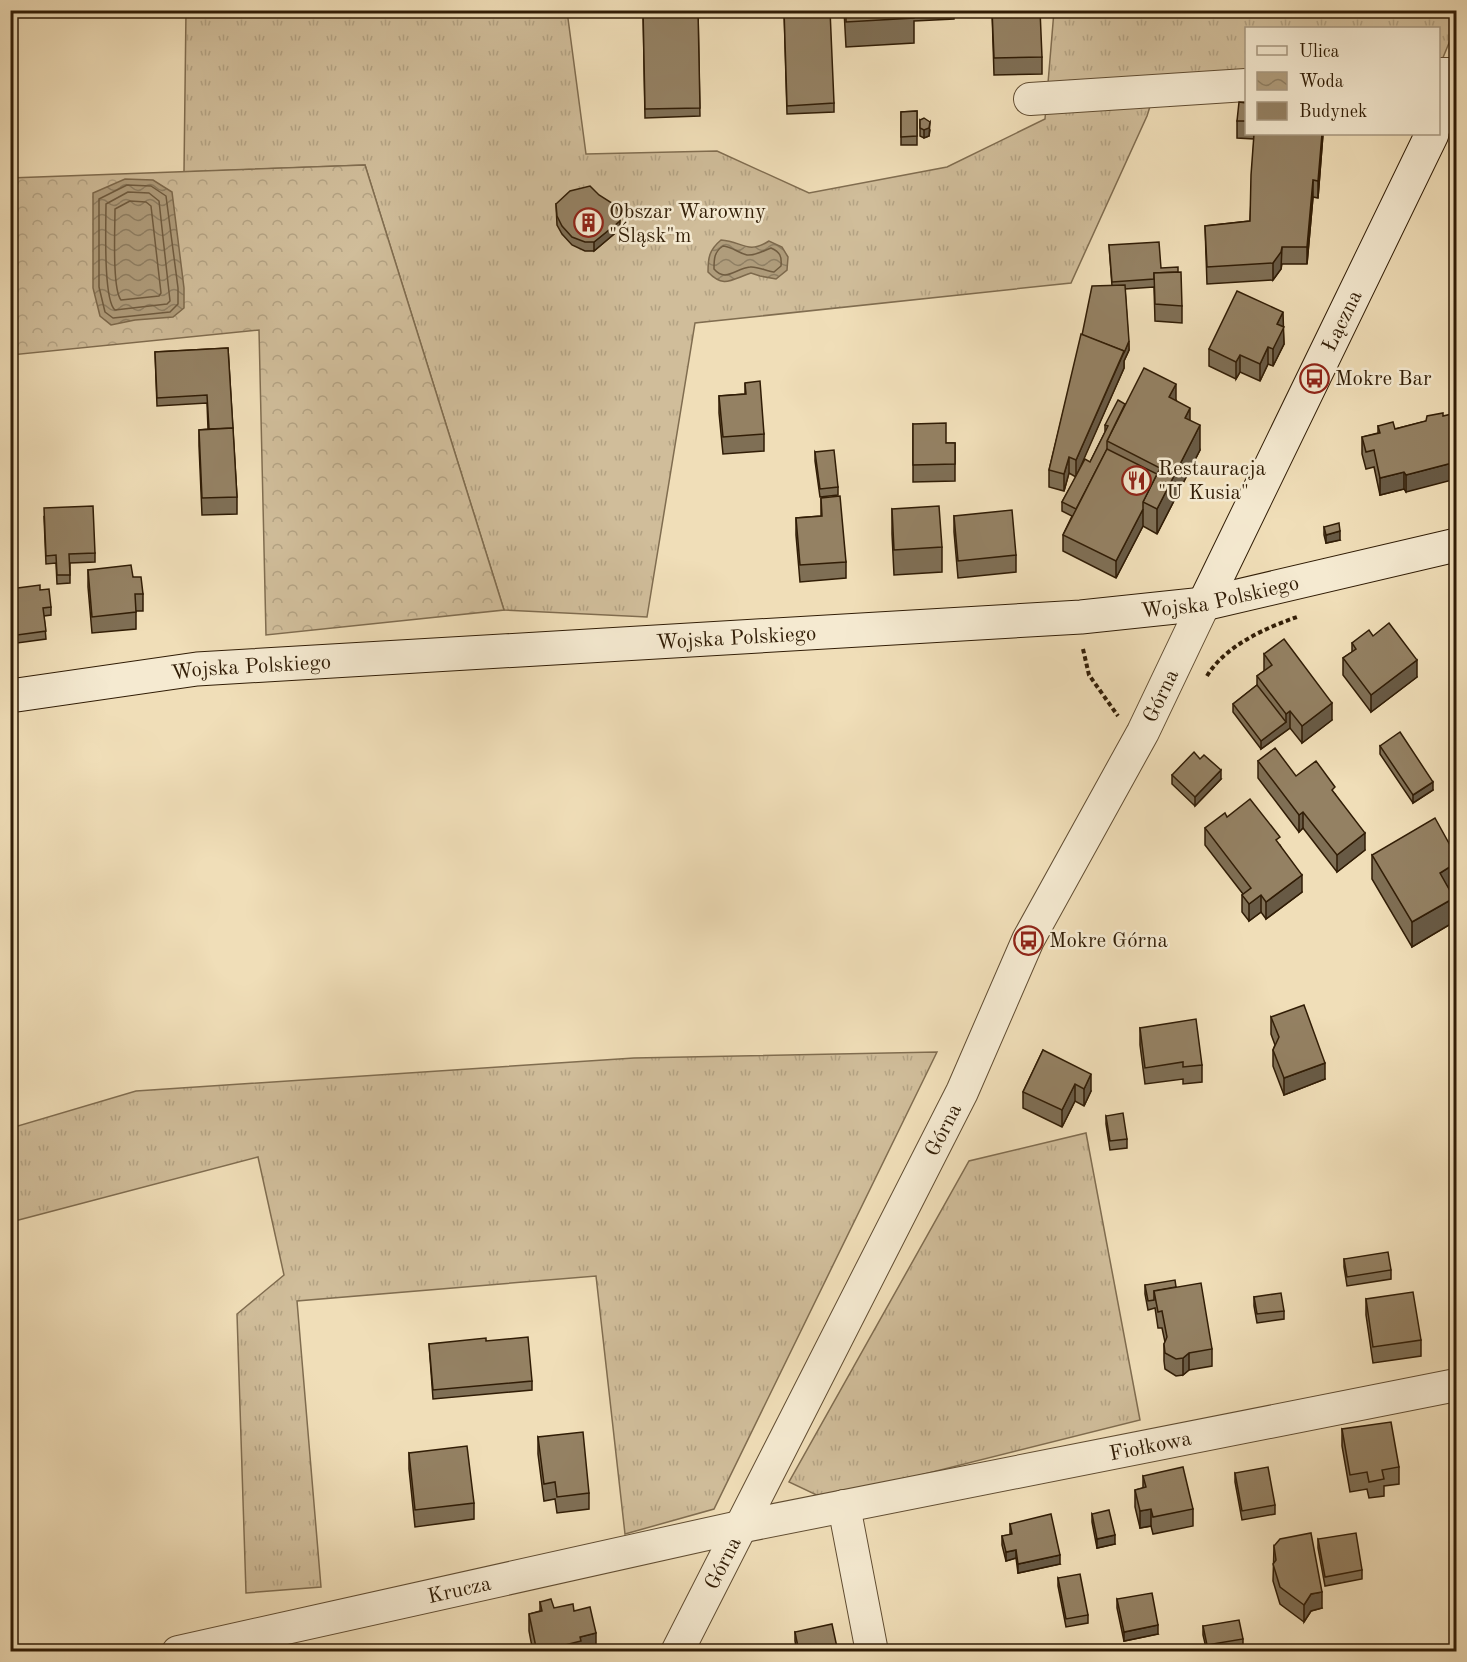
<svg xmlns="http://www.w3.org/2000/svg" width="1467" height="1662" viewBox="0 0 1467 1662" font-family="'Old Standard TT',serif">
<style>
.grass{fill:url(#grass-tufts);stroke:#806d50;stroke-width:1.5}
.forest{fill:url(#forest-crowns);stroke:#806d50;stroke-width:1.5}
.water{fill:url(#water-waves);stroke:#7d694c;stroke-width:1.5}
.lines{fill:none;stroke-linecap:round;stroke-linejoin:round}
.shore{stroke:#705c40;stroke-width:1.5}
.street-casing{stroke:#614d32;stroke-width:34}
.secondary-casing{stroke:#311d06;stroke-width:35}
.path{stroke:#311d06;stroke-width:4;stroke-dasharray:4.5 3;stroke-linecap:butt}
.street{stroke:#f5ead1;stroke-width:32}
.secondary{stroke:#f5ead1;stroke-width:33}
.wall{fill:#7f6f55;stroke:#311d06;stroke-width:1.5}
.shaded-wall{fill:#685a45;stroke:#311d06;stroke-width:1.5}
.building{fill:#948163;stroke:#311d06;stroke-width:1.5}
.labels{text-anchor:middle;stroke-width:5;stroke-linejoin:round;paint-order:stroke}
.poi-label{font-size:21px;fill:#311d06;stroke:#f5ead1;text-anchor:start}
.street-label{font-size:21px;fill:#311d06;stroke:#f5ead1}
</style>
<defs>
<pattern id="grass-tufts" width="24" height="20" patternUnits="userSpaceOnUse" patternTransform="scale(1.5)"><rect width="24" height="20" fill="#d0bd9a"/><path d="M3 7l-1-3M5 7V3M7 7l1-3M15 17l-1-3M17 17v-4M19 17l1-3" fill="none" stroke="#b3a283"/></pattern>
<pattern id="forest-crowns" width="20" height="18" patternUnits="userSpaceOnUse" patternTransform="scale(1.5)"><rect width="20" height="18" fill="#d0bd9a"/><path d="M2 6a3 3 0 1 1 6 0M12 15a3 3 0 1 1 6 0" fill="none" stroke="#b3a283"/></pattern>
<pattern id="water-waves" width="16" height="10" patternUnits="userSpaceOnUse" patternTransform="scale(1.5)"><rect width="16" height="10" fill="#af9c7b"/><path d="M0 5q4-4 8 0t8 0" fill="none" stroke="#8f7f63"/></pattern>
</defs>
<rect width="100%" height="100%" fill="#f0deb8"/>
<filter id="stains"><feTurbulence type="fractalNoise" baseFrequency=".00333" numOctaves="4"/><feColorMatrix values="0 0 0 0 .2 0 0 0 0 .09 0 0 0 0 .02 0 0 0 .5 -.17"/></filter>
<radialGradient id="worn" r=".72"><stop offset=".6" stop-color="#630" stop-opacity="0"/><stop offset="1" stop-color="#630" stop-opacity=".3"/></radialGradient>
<g class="grass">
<polygon points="186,11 567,11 586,154 717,151 809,193 947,167 1045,119 1054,11 1456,11 1456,26 1442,60 1439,61 1438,28 1246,28 1246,71 1160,75 1147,116 1071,283 695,323 647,617 504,610 365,165 184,172"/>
<polygon points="937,1052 714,1509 625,1534 596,1276 297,1301 321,1587 246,1593 237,1314 284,1275 258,1157 11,1222 11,1128 136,1091 634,1058"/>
<polygon points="1086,1133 1140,1420 825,1499 789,1482 969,1161"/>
</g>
<polygon class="forest" points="365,165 504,610 266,635 259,330 11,355 10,178"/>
<g class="water">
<polygon points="125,179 153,180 172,192 184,288 184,308 173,317 135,320 111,325 100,316 93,288 93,193"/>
<path d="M721,240C742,241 747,255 769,241L782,247L788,257L787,270L776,279L760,276L751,273C732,279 724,289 708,272C708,258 709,250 721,240Z"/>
</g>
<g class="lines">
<g class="shore">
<polygon points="127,185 151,186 166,196 178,288 178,304 170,312 113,318 105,312 99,287 99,199"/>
<path d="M128,192L149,193L159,201L170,301L167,304L115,310C103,300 106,223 106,204Z"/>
<path d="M130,201L146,202L151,206L161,293L159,296L121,300C112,289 115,227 115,209Z"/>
<path d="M723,246C733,247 738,253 747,255C755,256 763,251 771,248C780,252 782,256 781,266L774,272C766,271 757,266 750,267C736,268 726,283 714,269C714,259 714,252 723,246Z"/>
</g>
<defs>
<g id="street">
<polyline points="1438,74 1456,74"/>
<polyline points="1030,99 1246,85"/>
<polyline points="844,1506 872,1652"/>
<path id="s1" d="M178,1652L739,1527L1456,1385"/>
<path id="s2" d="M677,1652L962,1092L1028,940L1143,732L1204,604"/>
</g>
<g id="secondary">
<polyline points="1438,121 1456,84"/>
<path id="s3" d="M1204,604L1432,134"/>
<path id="s4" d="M10,696L197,669L1081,617L1204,604L1456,545"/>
</g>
</defs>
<use href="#street" class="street-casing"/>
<use href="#secondary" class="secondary-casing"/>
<g class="path">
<polyline points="1083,649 1089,675 1118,716"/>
<path d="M1207,676C1225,646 1265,628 1297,617"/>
</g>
<use href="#street" class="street"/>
<use href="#secondary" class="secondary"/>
</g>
<g class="wall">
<polygon points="643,10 698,10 700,116 645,118"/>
<polygon points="784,10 834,103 834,112 787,114"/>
<polygon points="844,10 954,10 954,19 914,21 914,43 846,47"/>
<polygon points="992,10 1042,57 1042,74 994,75"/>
<polygon points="1246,103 1246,134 1323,134 1318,198 1313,197 1307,264 1282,264 1281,269 1273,280 1207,284 1205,226 1250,221 1254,139 1237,138 1237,121"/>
<polygon points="917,111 917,145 901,145 901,112"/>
<polygon points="920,120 930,130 929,136 924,138 920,136"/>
<polygon points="556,204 620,229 594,251 585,251 572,245 562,234 557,225"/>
<polygon points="1109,245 1161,268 1182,306 1182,323 1155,321 1154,287 1125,289 1129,350 1124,361 1124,368 1078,471 1090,462 1105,432 1105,425 1125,404 1176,400 1190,421 1200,450 1157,534 1143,526 1116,578 1063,551 1063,535 1072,516 1062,511 1062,502 1076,477 1069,473 1064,491 1049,487 1049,470 1082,335 1112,286"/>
<polygon points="1283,327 1284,344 1273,366 1268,364 1260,381 1240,372 1236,379 1209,366 1209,349"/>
<polygon points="228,348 237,497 237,514 202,515 199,446 199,430 208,429 207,403 157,406 155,352"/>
<polygon points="745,383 764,434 764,451 723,454 719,413 719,396 745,394"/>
<polygon points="1426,421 1406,492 1404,489 1380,495 1374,467 1366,469 1362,454 1362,437 1378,433 1378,426 1395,429"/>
<polygon points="913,424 946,443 955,443 955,481 913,482"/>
<polygon points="815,452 838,487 838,495 820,497 815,461"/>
<polygon points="821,498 846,562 846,578 800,582 796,535 796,518 821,516"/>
<polygon points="892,509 942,547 942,572 894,575 892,534"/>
<polygon points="954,516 1016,555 1016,572 958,578 954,532"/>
<polygon points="44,517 95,553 95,562 70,563 70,583 57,584 56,563 46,564"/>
<polygon points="1324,527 1340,540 1326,543 1324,535"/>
<polygon points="88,570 133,577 143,594 143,611 136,611 136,629 92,633 88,587"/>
<polygon points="10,589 51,607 51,615 44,616 46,639 10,644"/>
<polygon points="1373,636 1417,677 1371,712 1343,675 1343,658 1352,652 1352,643"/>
<polygon points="1264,654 1332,720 1302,743 1290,728 1261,749 1233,712 1233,704 1257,685 1257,676 1264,671"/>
<polygon points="1380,746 1433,790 1413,803 1380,754"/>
<polygon points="1258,761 1296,776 1335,794 1365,850 1337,872 1303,828 1299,832 1258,778"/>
<polygon points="1172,775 1221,779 1195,806 1172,784"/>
<polygon points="1227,817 1280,845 1302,892 1266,919 1261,912 1249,921 1242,912 1242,895 1243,894 1205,845 1205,828"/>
<polygon points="1372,855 1454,922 1412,947 1372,879"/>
<polygon points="1271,1017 1325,1079 1284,1095 1273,1066 1273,1050 1275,1045 1271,1034"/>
<polygon points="1140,1028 1202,1065 1202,1082 1183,1084 1183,1079 1145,1084 1140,1045"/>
<polygon points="1043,1050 1091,1091 1084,1106 1075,1101 1062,1127 1023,1108 1023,1092"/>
<polygon points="1106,1116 1127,1139 1127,1148 1110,1150 1106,1124"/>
<polygon points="1344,1259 1391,1270 1391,1279 1347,1286 1344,1267"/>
<polygon points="1145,1285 1176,1287 1212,1349 1212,1366 1189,1370 1183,1375 1176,1376 1165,1369 1164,1361 1164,1344 1165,1342 1162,1328 1158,1328 1155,1308 1148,1310 1145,1294"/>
<polygon points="1254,1297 1284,1311 1284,1319 1257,1323 1254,1306"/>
<polygon points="1366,1299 1421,1340 1421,1356 1373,1363 1366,1315"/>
<polygon points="486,1341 532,1381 532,1390 433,1399 429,1344"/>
<polygon points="1342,1429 1399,1467 1399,1484 1384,1486 1384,1496 1369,1498 1367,1489 1350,1492 1342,1446"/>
<polygon points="538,1437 589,1493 589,1509 557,1513 555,1499 544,1501 538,1454"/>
<polygon points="409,1453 474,1503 474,1519 415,1527 409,1469"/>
<polygon points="1456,1456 1456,1509 1450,1474 1450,1457"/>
<polygon points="1235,1473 1275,1505 1275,1514 1242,1520 1235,1482"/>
<polygon points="1143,1476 1193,1509 1193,1526 1153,1534 1151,1526 1140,1528 1135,1507 1135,1490 1143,1488"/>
<polygon points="1092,1514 1115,1544 1097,1548 1092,1522"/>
<polygon points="1010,1524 1060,1564 1018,1573 1016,1558 1006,1561 1002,1545 1002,1536 1010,1535"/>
<polygon points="1318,1539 1362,1570 1362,1579 1325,1586 1318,1548"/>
<polygon points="1274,1546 1322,1608 1311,1611 1304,1622 1280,1604 1273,1581"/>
<polygon points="1058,1578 1088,1615 1088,1623 1066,1627 1058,1586"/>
<polygon points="1117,1599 1158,1634 1124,1641 1117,1608"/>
<polygon points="540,1602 554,1608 574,1611 596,1650 589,1652 533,1652 529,1631 529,1614 540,1611"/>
<polygon points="1203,1626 1243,1639 1243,1648 1219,1652 1207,1652 1203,1635"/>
<polygon points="795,1632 838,1652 797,1652 795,1641"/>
</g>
<g class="shaded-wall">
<polygon points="930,122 929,136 924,138 924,130"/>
<polygon points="1322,134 1323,134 1318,198 1318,181"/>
<polygon points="1313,180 1313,197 1307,264 1307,247"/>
<polygon points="620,221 620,229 594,251 594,242"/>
<polygon points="1282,247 1281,269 1273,280 1273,263"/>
<polygon points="1283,312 1284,344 1273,366 1273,349 1277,324"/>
<polygon points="1129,341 1129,350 1124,361 1124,368 1076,477 1076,460"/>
<polygon points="1268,347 1268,364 1260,381 1260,364"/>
<polygon points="1240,355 1240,372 1236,379 1236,362"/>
<polygon points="1176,384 1176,409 1169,397"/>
<polygon points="1190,408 1190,432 1185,418"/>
<polygon points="1200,425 1200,450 1157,534 1157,509"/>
<polygon points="1069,457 1069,473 1064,491 1064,474"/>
<polygon points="1456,462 1456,479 1406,492 1406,475"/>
<polygon points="1404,472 1404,489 1380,495 1380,478"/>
<polygon points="1143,509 1143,526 1116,578 1116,561"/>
<polygon points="1340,531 1340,540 1326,543 1326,535"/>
<polygon points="1417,660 1417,677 1371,712 1371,695"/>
<polygon points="1332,703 1332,720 1302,743 1302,726"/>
<polygon points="1290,711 1290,728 1261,749 1261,741 1286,722 1286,714"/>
<polygon points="1221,770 1221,779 1195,806 1195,797"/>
<polygon points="1433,782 1433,790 1413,803 1413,795"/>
<polygon points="1303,812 1303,828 1299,832 1299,815"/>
<polygon points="1365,833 1365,850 1337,872 1337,855"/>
<polygon points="1456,863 1456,887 1440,897 1440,873"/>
<polygon points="1302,875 1302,892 1266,919 1266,902"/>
<polygon points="1261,895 1261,912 1249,921 1249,904"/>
<polygon points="1454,898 1454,922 1412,947 1412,922"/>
<polygon points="1325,1063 1325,1079 1284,1095 1284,1078"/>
<polygon points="1091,1074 1091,1091 1084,1106 1084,1089"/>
<polygon points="1075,1084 1075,1101 1062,1127 1062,1110"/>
<polygon points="1189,1353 1189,1370 1183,1375 1183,1358"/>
<polygon points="1151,1509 1151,1526 1140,1528 1140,1511"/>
<polygon points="1115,1535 1115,1544 1097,1548 1097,1539"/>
<polygon points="1016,1550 1016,1558 1006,1561 1006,1552"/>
<polygon points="1060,1555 1060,1564 1018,1573 1018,1564"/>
<polygon points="1322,1592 1322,1608 1311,1611 1304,1622 1304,1605 1311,1594"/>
<polygon points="1158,1625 1158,1634 1124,1641 1124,1632"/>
<polygon points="596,1633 596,1650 589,1652 539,1652 580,1637"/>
</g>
<g class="building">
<polygon points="643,10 698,10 700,108 645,109"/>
<polygon points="784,10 830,10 834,103 787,106"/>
<polygon points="846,10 913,10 914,18 846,22"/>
<polygon points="992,10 1040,10 1042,57 994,58"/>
<polygon points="1239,102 1246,103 1246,121 1237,121"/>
<polygon points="917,111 917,136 901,137 901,112"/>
<polygon points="924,118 930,122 929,128 924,130 920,128 920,120"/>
<polygon points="1254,134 1322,134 1318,181 1313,180 1307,247 1282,247 1281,252 1273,263 1207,267 1205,226 1250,221 1251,175"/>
<polygon points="590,186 599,195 615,205 619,212 620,221 594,242 585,242 572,237 562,226 557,216 556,204 570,191"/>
<polygon points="1159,242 1161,268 1178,267 1178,272 1154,273 1154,279 1112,282 1109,245"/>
<polygon points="1181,272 1182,306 1155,304 1154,273"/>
<polygon points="1125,285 1129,341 1124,353 1124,351 1082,335 1092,286"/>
<polygon points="1237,291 1283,312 1277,324 1284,327 1273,349 1268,347 1260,364 1240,355 1236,362 1209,349"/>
<polygon points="1081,334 1124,351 1076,460 1069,457 1064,474 1049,470"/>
<polygon points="228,348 233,428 209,429 207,395 157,398 155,352"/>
<polygon points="1144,368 1176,384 1169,397 1190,408 1185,418 1200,425 1157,509 1143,502 1160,468 1107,441"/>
<polygon points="760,381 764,434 723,437 719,396 746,394 745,383"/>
<polygon points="1118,400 1125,404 1107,441 1107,449 1076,509 1062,502 1085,459 1090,462 1108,426 1105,425"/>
<polygon points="1443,413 1443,416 1456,413 1456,462 1406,475 1404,472 1380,478 1374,450 1366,452 1362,437 1380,433 1378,426 1393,422 1395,429 1426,421 1427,416"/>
<polygon points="946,423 946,443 955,443 955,464 913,465 913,424"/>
<polygon points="233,428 237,497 202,498 199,430"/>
<polygon points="1107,449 1157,474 1143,502 1143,509 1116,561 1063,535"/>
<polygon points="834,450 838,487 820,489 815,452"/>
<polygon points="840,496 846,562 800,565 796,518 822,516 821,498"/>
<polygon points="93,506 95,553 69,554 70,575 57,575 56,555 46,556 44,508"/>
<polygon points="939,506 942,547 894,550 892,509"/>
<polygon points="1012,510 1016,555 958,561 954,516"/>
<polygon points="1339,523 1340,531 1326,535 1324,527"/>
<polygon points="131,565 133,577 141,577 143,594 135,594 136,612 92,617 88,570"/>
<polygon points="40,585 40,590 49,589 51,607 43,608 46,631 10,636 10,589"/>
<polygon points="1389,623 1417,660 1371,695 1343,658 1356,649 1352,643 1369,630 1373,636"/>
<polygon points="1284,639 1332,703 1302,726 1290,711 1286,714 1257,676 1272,665 1264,654"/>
<polygon points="1257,685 1286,722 1261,741 1233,704"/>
<polygon points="1400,732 1433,782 1413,795 1380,746"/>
<polygon points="1275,748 1296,776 1316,761 1335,787 1332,790 1365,833 1337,855 1303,812 1299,815 1258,761"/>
<polygon points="1194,752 1200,759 1204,755 1221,770 1195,797 1172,775"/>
<polygon points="1250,799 1280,837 1276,840 1302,875 1266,902 1261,895 1249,904 1242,895 1251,888 1205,828 1225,813 1227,817"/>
<polygon points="1435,818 1456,856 1456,863 1440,873 1454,898 1412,922 1372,855"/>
<polygon points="1304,1005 1325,1063 1284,1078 1273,1050 1279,1037 1271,1017"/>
<polygon points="1196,1019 1202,1065 1183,1067 1183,1062 1145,1068 1140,1028"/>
<polygon points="1043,1050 1091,1074 1084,1089 1075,1084 1062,1110 1023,1092"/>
<polygon points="1123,1113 1127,1139 1110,1141 1106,1116"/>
<polygon points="1388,1252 1391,1270 1347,1277 1344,1259"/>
<polygon points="1175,1280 1176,1287 1154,1291 1154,1300 1148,1301 1145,1285"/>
<polygon points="1201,1283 1212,1349 1189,1353 1183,1358 1176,1359 1165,1353 1164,1344 1167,1337 1162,1311 1158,1312 1154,1291"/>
<polygon points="1413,1292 1421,1340 1373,1347 1366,1299"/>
<polygon points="1281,1293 1284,1311 1257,1314 1254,1297"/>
<polygon points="528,1337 532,1381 433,1390 429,1344 486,1338 486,1341"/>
<polygon points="1391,1422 1399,1467 1382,1470 1384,1479 1369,1482 1367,1472 1350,1475 1342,1429"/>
<polygon points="583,1432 589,1493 557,1497 555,1482 544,1484 538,1437"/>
<polygon points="467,1446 474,1503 415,1510 409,1453"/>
<polygon points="1456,1456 1456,1492 1450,1457"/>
<polygon points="1183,1467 1193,1509 1153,1517 1151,1509 1140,1511 1135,1490 1146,1487 1143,1476"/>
<polygon points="1268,1467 1275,1505 1242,1511 1235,1473"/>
<polygon points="1109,1510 1115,1535 1097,1539 1092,1514"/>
<polygon points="1051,1514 1060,1555 1018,1564 1016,1550 1006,1552 1002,1536 1012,1534 1010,1524"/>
<polygon points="1311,1533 1322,1592 1311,1594 1304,1605 1280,1587 1273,1564 1276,1560 1274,1546 1280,1539"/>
<polygon points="1356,1533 1362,1570 1325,1577 1318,1539"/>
<polygon points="1080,1574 1088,1615 1066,1619 1058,1578"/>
<polygon points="1152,1593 1158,1625 1124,1632 1117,1599"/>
<polygon points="551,1599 554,1608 573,1604 574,1611 590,1607 596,1633 580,1637 581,1641 537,1652 529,1614 542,1611 540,1602"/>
<polygon points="1239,1620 1243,1639 1207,1645 1203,1626"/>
<polygon points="832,1624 838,1652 799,1652 795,1632"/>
<polygon points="1181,1650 1181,1652 1168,1652"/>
</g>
<defs>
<symbol id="building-ring" viewBox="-11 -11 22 22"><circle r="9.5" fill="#f5ead1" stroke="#8f2418" stroke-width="1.5"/><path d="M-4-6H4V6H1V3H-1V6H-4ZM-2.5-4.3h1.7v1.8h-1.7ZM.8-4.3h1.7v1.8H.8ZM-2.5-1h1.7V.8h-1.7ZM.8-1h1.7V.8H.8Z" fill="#8f2418"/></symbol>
<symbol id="bus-ring" viewBox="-11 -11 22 22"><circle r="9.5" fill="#f5ead1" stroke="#8f2418" stroke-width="1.5"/><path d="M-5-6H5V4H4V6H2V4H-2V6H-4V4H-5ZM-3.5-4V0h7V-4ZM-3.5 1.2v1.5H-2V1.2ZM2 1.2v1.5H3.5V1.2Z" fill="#8f2418"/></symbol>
<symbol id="restaurant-ring" viewBox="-11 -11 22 22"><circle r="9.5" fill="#f5ead1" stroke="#8f2418" stroke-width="1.5"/><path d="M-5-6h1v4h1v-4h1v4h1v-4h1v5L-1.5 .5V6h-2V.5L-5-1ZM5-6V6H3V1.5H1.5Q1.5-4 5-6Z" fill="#8f2418"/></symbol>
</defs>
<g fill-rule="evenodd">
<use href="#building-ring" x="572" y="206" width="33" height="33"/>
<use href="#bus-ring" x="1298" y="362" width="33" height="33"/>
<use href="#restaurant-ring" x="1120" y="464" width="33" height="33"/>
<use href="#bus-ring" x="1012" y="924" width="33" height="33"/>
</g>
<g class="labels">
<g class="poi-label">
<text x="609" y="218">Obszar Warowny<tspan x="609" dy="24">"Śląsk"m</tspan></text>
<text x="1335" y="385">Mokre Bar</text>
<text x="1158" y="475">Restauracja<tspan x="1158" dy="24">"U Kusia"</tspan></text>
<text x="1049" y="947">Mokre Górna</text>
</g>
<g class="street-label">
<text dy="7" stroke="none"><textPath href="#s3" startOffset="315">Łączna</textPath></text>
<text dy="7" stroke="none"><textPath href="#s4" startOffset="1215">Wojska Polskiego</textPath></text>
<text dy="7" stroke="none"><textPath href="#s4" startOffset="729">Wojska Polskiego</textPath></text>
<text dy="7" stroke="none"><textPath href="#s4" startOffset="243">Wojska Polskiego</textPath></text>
<text dy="7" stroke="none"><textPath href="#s2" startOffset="1072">Górna</textPath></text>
<text dy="7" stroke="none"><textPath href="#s2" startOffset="586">Górna</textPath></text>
<text dy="7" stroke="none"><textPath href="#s1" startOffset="994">Fiołkowa</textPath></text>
<text dy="7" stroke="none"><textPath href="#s2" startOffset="100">Górna</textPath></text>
<text dy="7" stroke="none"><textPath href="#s1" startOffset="288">Krucza</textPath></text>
</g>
</g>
<rect width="1467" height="1662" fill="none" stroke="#f0deb8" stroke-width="36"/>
<rect x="12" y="12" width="1443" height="1638" fill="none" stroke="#311d06" stroke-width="3"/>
<rect x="18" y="18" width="1431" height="1626" fill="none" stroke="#311d06" stroke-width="1.5"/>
<rect x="1245" y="27" width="195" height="108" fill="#f5ead1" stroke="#a79880" stroke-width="1.5"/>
<rect x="1257" y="46" width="30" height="9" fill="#f5ead1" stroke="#a79880" stroke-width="1.5"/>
<text x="1299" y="57" font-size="18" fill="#311d06">Ulica</text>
<rect x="1257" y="72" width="30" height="18" fill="url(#water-waves)" stroke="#a79880" stroke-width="1.5"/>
<text x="1299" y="87" font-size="18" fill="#311d06">Woda</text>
<rect x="1257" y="102" width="30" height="18" fill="#948163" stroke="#a79880" stroke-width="1.5"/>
<text x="1299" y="117" font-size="18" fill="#311d06">Budynek</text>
<rect width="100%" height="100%" filter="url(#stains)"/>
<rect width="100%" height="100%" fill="url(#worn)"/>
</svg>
